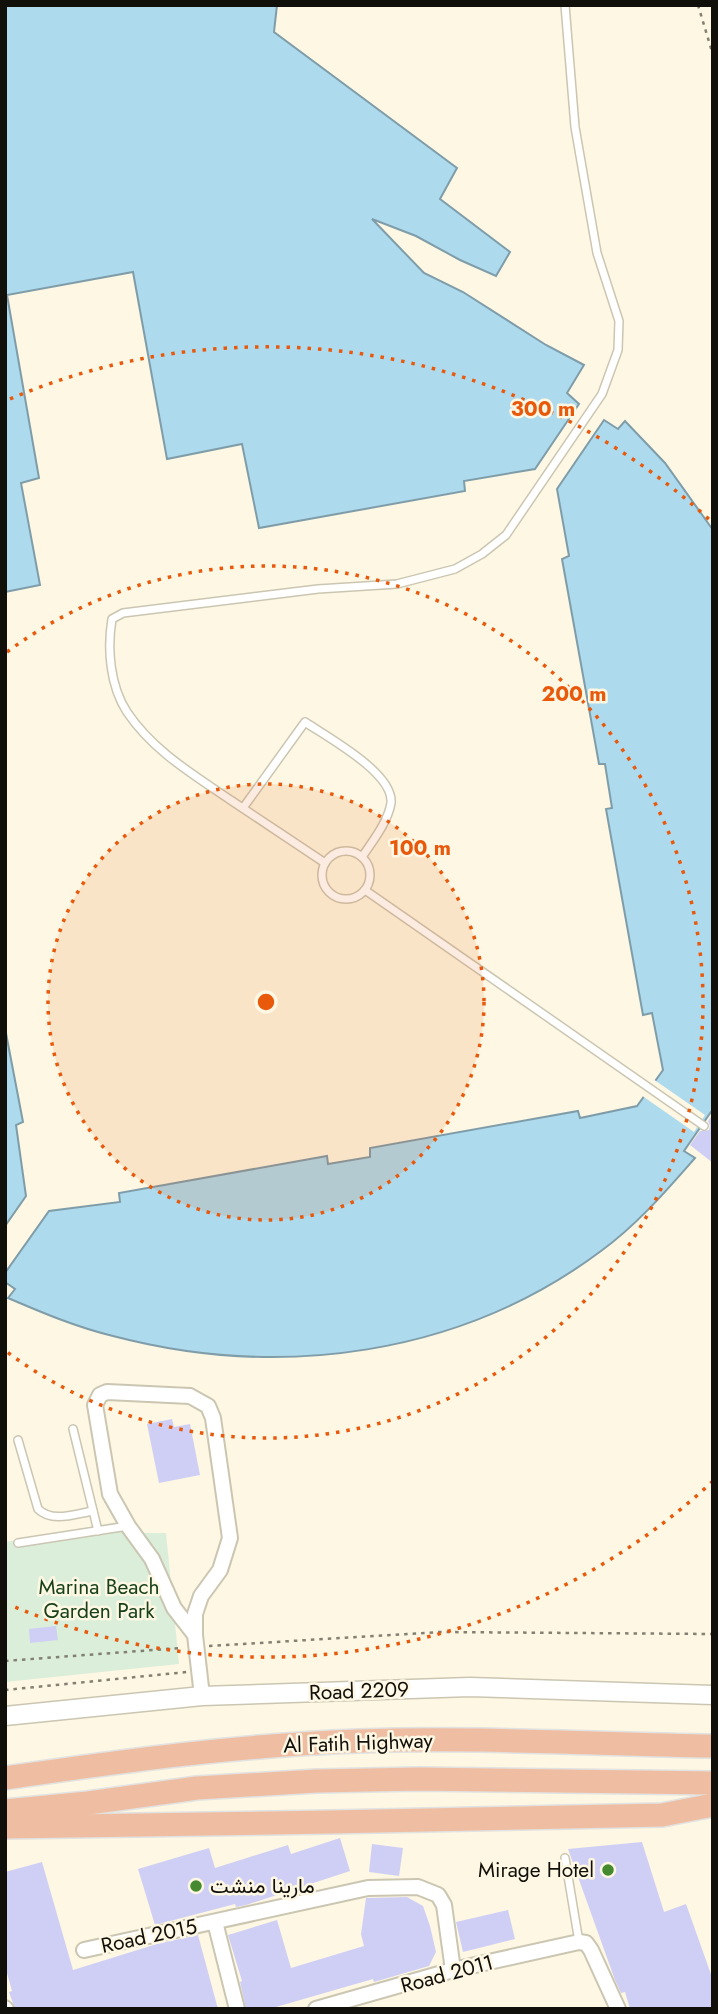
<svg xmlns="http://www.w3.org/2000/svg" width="718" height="2014" viewBox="0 0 718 2014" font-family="Jost,Vazirmatn,sans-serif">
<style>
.green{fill:#daeeda}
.water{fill:#aedaed;stroke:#7f9da9;stroke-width:2}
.pier{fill:#fdf7e3}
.building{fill:#cfcff5}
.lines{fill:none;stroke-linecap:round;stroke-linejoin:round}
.service-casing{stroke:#cbc6b2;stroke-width:10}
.minor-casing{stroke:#cbc6b2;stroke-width:18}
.tertiary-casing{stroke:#cbc6b2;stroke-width:21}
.primary-casing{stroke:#e2e2e1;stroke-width:26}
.path{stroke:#837f73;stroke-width:2.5;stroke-dasharray:3.5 5;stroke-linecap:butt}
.service{stroke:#fff;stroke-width:7}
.minor{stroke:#fff;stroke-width:14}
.tertiary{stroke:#fff;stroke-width:18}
.primary{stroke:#efbda2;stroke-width:23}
.ring{fill:none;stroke:#e8590c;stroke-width:3.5;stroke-dasharray:3.5 7}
.poi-dot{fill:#458a2e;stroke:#fdf7e3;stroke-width:2.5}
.labels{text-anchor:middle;stroke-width:5;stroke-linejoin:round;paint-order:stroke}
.park-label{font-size:21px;fill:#164119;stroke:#fdf7e3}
.street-label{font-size:21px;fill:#110f09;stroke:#fdf7e3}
.poi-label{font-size:21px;fill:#110f09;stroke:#fdf7e3;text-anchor:end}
.centre{fill:#e8590c;stroke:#fdf7e3;stroke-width:3.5}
.ring-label{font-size:21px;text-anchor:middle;font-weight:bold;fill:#e8590c;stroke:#fdf7e3;stroke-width:5;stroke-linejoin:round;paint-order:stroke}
</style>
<rect width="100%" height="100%" fill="#fdf7e3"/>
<polygon class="green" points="134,1519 138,1533 166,1533 179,1664 5,1682 5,1542"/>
<g class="water">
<polygon points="5,5 277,5 274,32 457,168 440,199 510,252 496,276 460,260 416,236 372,219 424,273 463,292 546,345 584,365 567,393 579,404 535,469 464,481 465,491 259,528 242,444 167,459 133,272 7,295 39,478 21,483 40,585 5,592"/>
<path d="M604,420L618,429L625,421L665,463L713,530V1109L684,1151L695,1158C666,1191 637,1225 601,1251C461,1356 280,1380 113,1336C76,1327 43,1313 8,1298L15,1289L5,1282V1273L49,1211L120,1202L119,1193L327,1156L328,1164L370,1157V1148L578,1111L580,1118L637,1106L663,1070L652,1013L643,1015L606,809L612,808L605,764H599L562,559L569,556L557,489Z"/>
<polygon points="5,1028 23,1122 16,1125 26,1196 5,1226"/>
</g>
<polygon class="pier" points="653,1079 705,1115 694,1132 641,1095"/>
<g class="building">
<polygon points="713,1114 713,1163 690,1145 700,1131 709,1130 710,1126 708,1121"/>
<polygon points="172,1419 174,1427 190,1424 200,1475 159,1483 147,1424"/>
<polygon points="56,1626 58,1640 30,1643 29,1629"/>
<polygon points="340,1838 350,1871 246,1905 236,1907 235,1904 155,1925 138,1869 209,1848 215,1868 288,1845 291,1854"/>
<polygon points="642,1842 664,1912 686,1904 713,1980 713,2009 630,2009 625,1992 621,1993 615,1980 568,1849"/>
<polygon points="372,1844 403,1848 399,1876 369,1872"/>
<polygon points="42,1862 73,1970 160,1943 198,1935 218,2009 15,2009 9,1992 12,1991 5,1966 5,1872"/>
<polygon points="407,1897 423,1906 430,1926 436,1952 429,1966 374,1982 373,1979 269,2009 246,2009 240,1982 242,1981 228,1935 277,1920 291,1968 364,1946 361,1934 366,1898"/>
<polygon points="508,1910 515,1939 463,1952 456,1922"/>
</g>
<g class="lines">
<defs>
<g id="service">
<path d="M243,808L305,722C327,737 394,773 391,803C388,822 372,842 362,857"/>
<circle cx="346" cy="875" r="24"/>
<path d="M325,863C294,842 263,822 232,801C194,775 153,751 127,712C110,686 107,649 112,619L123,613L318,589L397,584L455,569L482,554L506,535L602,394L618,350L619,321L597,253L575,127L565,5"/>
<polyline points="365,890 704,1126"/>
<polyline points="73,1429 98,1531"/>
<path d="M18,1440L38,1509C52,1523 75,1514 93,1511"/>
<polyline points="18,1543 128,1526"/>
<polyline points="565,1858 579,1942"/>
</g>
<g id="minor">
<polyline points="195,1635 174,1608 152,1559 128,1526 110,1494 95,1405 100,1395 107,1392 190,1396 208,1406 213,1418 230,1538 220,1570 201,1596 195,1614 195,1635 202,1696"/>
<polyline points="215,1922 237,2009"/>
<polyline points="84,1950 368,1888 418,1887 438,1895 444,1905 453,1970"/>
<polyline points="5,2008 6,2009"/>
<polyline points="316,2009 453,1970 579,1942 586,1943 591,1950 618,2009"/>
</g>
<polyline id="tertiary" points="5,1716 202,1696 470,1687 713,1695"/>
<g id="primary">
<path d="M5,1778C123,1761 239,1745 358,1741C477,1737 594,1744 713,1746"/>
<polyline points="5,1811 88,1803 197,1788 317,1781 419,1779 713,1783"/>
<polyline points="5,1827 330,1822 662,1815 713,1805"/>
</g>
</defs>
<use href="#service" class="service-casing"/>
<use href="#minor" class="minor-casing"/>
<use href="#tertiary" class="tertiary-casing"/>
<use href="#primary" class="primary-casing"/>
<g class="path">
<polyline points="698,5 713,55"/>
<polyline points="209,1646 440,1632 713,1634"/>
<polyline points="5,1661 181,1648"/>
<polyline points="5,1690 187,1672"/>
</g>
<use href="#service" class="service"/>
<use href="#minor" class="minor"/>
<use href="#tertiary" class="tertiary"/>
<use href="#primary" class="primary"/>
</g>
<circle cx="266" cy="1002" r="218" fill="#e8590c" fill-opacity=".12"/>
<g class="ring">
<circle cx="266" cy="1002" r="218"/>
<path d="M7 652A436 436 0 1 1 7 1352"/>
<path d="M713 1481A655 655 0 0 1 10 1605M10 399A655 655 0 0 1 713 523"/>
</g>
<g class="poi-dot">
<circle cx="608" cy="1870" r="7"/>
<circle cx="196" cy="1886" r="7"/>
</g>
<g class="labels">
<g class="park-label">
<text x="99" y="1594">Marina Beach<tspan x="99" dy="24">Garden Park</tspan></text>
</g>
<g class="street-label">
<text transform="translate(359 1691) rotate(-2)" y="7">Road 2209</text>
<text transform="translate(358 1743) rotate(-2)" y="7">Al Fatih Highway</text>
<text transform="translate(149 1936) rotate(-12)" y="7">Road 2015</text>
<text transform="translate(447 1974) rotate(-15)" y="7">Road 2011</text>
</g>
<g class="poi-label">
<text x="594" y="1877">Mirage Hotel</text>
<text x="210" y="1893" text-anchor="start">مارينا منشت</text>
</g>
</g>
<circle cx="266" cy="1002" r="10" class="centre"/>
<g class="ring-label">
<text x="543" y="416">300 m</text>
<text x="574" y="701">200 m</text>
<text x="420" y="855">100 m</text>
</g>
<rect width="718" height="2014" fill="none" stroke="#110f09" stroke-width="14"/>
</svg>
